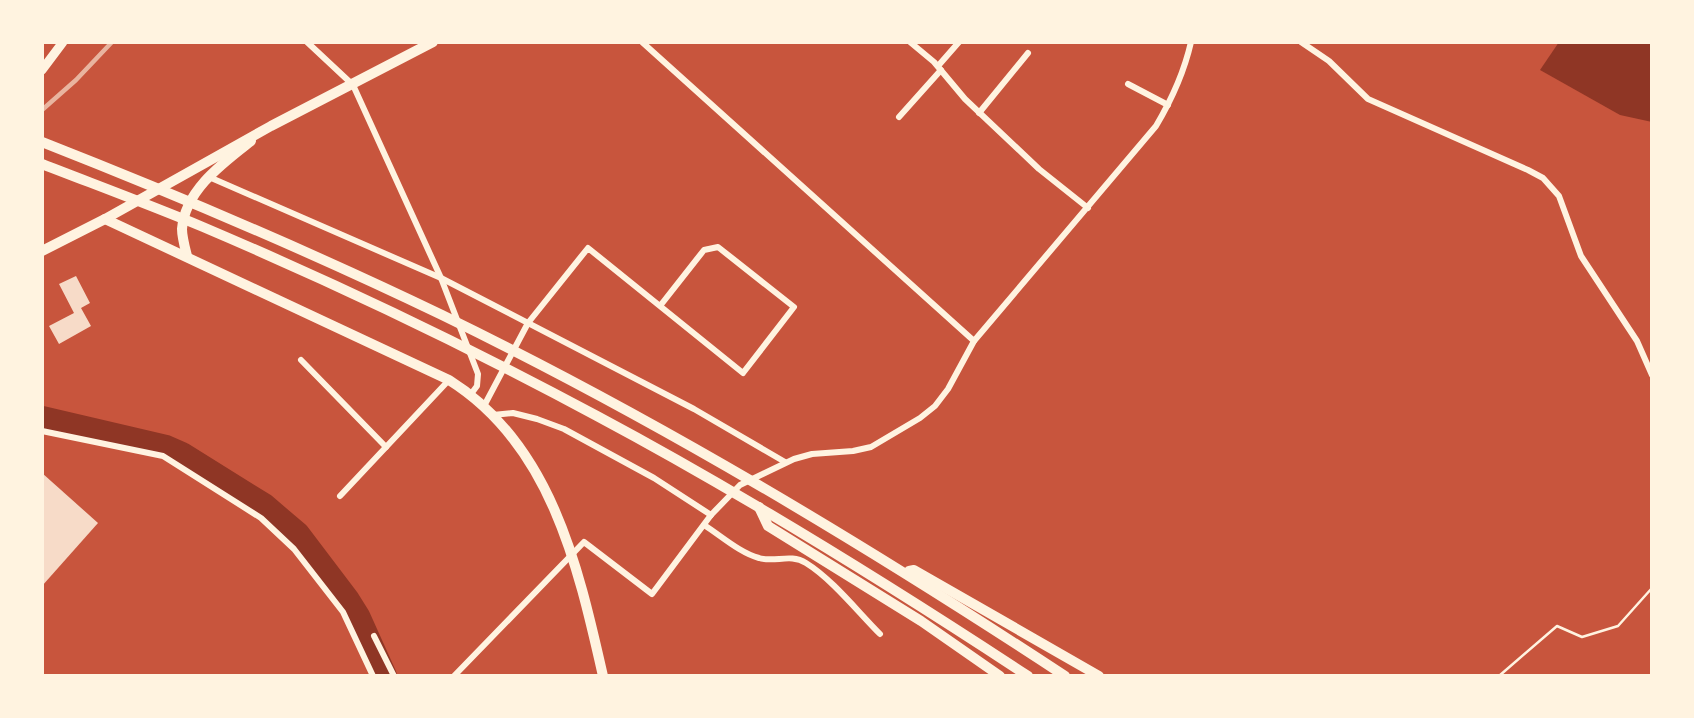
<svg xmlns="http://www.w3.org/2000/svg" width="1694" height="718" viewBox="0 0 1694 718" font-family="'Libre Baskerville',serif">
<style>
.water{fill:#8f3625}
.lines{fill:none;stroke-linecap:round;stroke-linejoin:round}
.river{stroke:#8f3625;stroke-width:24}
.building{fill:#f7dbc8}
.path{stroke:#fff3e0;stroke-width:2.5}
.minor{stroke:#fff3e0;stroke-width:6}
.secondary{stroke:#fff3e0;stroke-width:9}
.primary{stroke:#fff3e0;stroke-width:10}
.trunk{stroke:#fff3e0;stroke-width:10}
.motorway{stroke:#fff3e0;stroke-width:10}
.rail{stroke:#e9b49f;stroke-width:4.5}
</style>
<rect width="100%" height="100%" fill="#c8553d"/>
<polygon class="water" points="1559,42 1652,42 1652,122 1620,115 1540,70"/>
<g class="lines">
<polyline class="river" points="42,418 166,447 182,454 264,505 298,534 348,600 358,616 385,676"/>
</g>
<g class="building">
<polygon points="76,276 90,303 81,308 91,326 59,344 49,326 74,313 59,284"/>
<polygon points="42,473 98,523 42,586"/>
</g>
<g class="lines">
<polyline class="path" points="1499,676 1557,626 1582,637 1618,626 1652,588"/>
<g class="minor">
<polyline points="307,42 353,85 441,278 478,374 477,386 471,394"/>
<polyline points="642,42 974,341"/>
<polyline points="910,42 934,62 965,99 1039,169 1088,208"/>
<polyline points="1301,42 1329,61 1368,99 1528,170 1543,178 1559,196 1581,256 1637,341 1652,375"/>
<polyline points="938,66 959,42"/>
<polyline points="1128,84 1168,105"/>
<polyline points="979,113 1028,53"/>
<polyline points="899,117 941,70"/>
<polyline points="209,177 441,278 694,409 785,462"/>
<polyline points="301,360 386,447"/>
<polyline points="484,406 528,323 588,248 743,373 794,307 718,247 704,250 660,306"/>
<polyline points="493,415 513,413 537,419 564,429 654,478 711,515"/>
<polyline points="42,431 163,456 261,518 294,549 343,612 373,676"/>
<polyline points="340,496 449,380"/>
<path d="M704,525C720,535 740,553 759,558C775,563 790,553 806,563C832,579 858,612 880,634"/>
<polyline points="374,636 394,676"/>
<path d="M454,676L584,542L652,594L711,515L740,485L794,459L812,454L853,451L871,447L920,418L935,406L948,389L974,341L1156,126C1172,99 1184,73 1191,42"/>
</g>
<polyline class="secondary" points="42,70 63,42"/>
<g class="primary">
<path d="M105,219L449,380C551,444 578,566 603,676"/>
<path d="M187,256C185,248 182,237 182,229C185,190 223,163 251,141"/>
</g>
<polyline class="trunk" points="42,251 105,219 271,126 433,42"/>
<g class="motorway">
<path d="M42,142C177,195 311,252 442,315C658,420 864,544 1065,676"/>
<path d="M42,164C96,185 150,205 203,227C337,284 469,347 597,416C745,495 888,584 1028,676"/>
<polyline points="759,507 768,526 921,621 1000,676"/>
<polyline points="909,571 914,570 1099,676"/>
</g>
<polyline class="rail" points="42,110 76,80 112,42"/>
</g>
<rect width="1694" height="718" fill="none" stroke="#fff3e0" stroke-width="88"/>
</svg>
